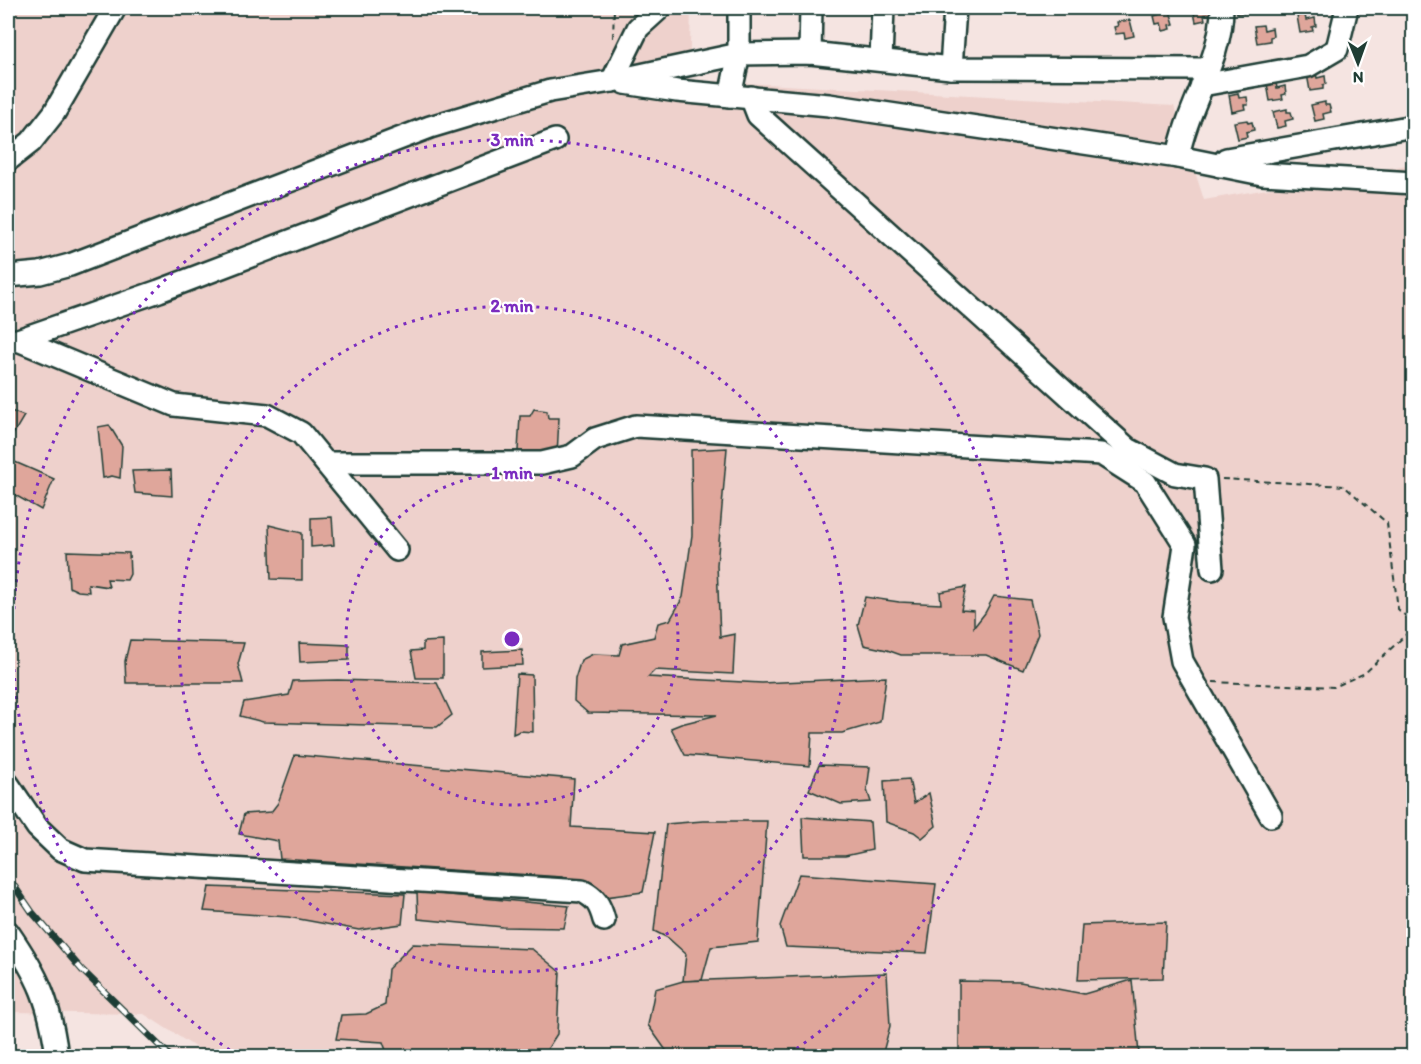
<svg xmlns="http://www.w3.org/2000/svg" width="1421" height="1064" viewBox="0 0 1421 1064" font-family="Itim,sans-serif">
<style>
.built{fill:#eed1cc}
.building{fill:#dfa69b;stroke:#1f3d34;stroke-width:1.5}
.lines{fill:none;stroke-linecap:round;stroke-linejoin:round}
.minor-casing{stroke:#1f3d34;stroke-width:26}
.path{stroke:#1f3d34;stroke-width:2;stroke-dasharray:6 4.5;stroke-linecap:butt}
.minor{stroke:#fff;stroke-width:21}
.rail-casing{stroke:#1f3d34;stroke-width:7}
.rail{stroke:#fff;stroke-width:4.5;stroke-dasharray:14;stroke-linecap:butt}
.ring{fill:none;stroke:#7b2cbf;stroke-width:3;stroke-dasharray:3 6}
.centre{fill:#7b2cbf;stroke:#fff;stroke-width:3}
.ring-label{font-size:18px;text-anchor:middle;font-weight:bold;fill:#7b2cbf;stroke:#fff;stroke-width:4.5;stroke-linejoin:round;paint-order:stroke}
</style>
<rect width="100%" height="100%" fill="#f5e4e1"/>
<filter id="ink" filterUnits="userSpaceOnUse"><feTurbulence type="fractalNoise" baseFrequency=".0167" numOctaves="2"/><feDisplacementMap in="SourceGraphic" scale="12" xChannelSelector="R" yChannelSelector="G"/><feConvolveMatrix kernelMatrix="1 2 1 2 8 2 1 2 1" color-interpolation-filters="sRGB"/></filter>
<g filter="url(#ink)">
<polygon class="built" points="8,8 691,8 689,80 1174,106 1204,200 1413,164 1413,1056 209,1056 144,1014 8,1012"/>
<g class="building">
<polygon points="1193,8 1211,8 1212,13 1204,15 1205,20 1196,22"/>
<polygon points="1236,8 1249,8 1245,8 1246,13 1237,14"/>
<polygon points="1170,11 1174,24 1170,25 1171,29 1163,31 1161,23 1156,24 1154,16"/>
<polygon points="1305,15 1306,20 1315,18 1316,26 1312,27 1313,31 1300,33 1297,16"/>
<polygon points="1130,20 1134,36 1125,38 1124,33 1116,34 1114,27 1118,26 1117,22"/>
<polygon points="1263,25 1264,30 1272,28 1273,36 1270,37 1270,41 1257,43 1254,26"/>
<polygon points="1316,73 1317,78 1325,76 1326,84 1323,85 1323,89 1310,91 1307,74"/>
<polygon points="1276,83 1277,88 1285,86 1286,94 1282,95 1283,99 1270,101 1267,84"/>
<polygon points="1238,93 1239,98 1247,97 1248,105 1244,105 1245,109 1232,112 1229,95"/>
<polygon points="1325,102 1325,105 1329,105 1331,112 1323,114 1324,119 1315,121 1311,105"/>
<polygon points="1287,109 1287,112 1291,112 1293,119 1285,121 1286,126 1277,128 1273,112"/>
<polygon points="1247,120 1248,123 1252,122 1254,130 1246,132 1247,137 1238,139 1234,122"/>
<polygon points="534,409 547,411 548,418 559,418 557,455 518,451 520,416 530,416"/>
<polygon points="8,410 24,416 8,443"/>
<polygon points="109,425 122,446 120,478 112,476 103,478 98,427"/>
<polygon points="727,448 717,565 720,637 735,634 733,674 655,670 648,677 762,683 886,677 880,722 842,733 812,733 810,766 685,755 671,728 681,724 717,715 588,713 574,701 575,679 581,660 593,654 619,655 622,644 654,637 658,623 670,620 683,597 692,535 691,450"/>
<polygon points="8,459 54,479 41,510 8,491"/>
<polygon points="171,470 172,496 135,493 132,471"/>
<polygon points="332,517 334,545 311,547 311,518"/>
<polygon points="269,525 302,533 302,580 271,579"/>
<polygon points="67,551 129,553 130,574 127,580 107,579 109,587 88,584 89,592 78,591 69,587"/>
<polygon points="966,587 961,610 974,611 974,627 985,613 994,596 1030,600 1038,634 1023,670 986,655 901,655 887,650 864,645 858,625 865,597 899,602 941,604 940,592"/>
<polygon points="130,640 244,643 238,664 243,683 126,683 125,661"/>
<polygon points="443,641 443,678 416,678 411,651 423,650 423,642"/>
<polygon points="299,643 349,645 349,660 300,662"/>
<polygon points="522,650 523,665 482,667 482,652"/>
<polygon points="517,674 532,675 533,732 520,731 513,734"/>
<polygon points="338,680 437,683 452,715 437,727 263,722 240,716 244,702 289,695 293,681"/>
<polygon points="295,755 574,779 571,827 655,832 643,892 605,897 571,890 562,877 280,859 278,841 239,834 244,814 271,812 278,803"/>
<polygon points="819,765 870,767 867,790 871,802 841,804 809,790"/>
<polygon points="909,779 914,803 929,793 936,826 922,838 914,832 886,822 884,781"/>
<polygon points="802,817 870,822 872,850 845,856 804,856"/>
<polygon points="703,821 767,821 758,942 711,947 702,980 683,981 686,954 668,938 654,931 666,824"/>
<polygon points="799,874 936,884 927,953 786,947 780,926"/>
<polygon points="209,887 405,894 402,924 359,930 288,917 204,911"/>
<polygon points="417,892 569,906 564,928 503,927 418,919"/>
<polygon points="1166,922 1163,978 1078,980 1082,925"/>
<polygon points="413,944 532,949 560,972 557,1034 543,1056 461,1056 454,1054 437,1056 388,1056 383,1042 336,1039 341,1015 366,1014 385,1005 388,969"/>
<polygon points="887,973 890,1026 882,1056 670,1056 648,1025 655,989 683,981"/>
<polygon points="1132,980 1139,1054 1137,1056 959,1056 959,981 1020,982 1084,994"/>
</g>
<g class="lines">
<defs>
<g id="minor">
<polyline points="810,53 811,8"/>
<polyline points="881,60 883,8"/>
<polyline points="951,68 955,8"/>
<polyline points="612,81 638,28 660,8"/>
<polyline points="625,83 677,91 829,105 1178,157 1262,174 1414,183"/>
<polyline points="1202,85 1308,66 1337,49 1347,8"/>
<polyline points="730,96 739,54 739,8"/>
<polyline points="751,97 758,115 1128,449 1175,474 1205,479 1212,569"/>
<path d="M1178,157C1187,106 1222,60 1222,8"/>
<polyline points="8,160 31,142 54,113 115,8"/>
<polyline points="1220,166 1226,159 1414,126"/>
<polyline points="8,276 40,273 70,265 430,127 550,91 612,81 739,54 810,53 951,68 1208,69"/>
<polyline points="18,340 174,405 267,415 301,433 397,550"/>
<polyline points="8,341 18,340 159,291 555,140"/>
<polyline points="326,463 542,463 572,456 595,439 636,426 1101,454 1145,482 1185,545 1174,617 1182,661 1271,816"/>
<path d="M8,784L37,827L60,849L85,860L582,891C596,898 600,905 604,920"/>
<path d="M8,932C39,977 50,1002 57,1056"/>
</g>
</defs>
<use href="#minor" class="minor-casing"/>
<g class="path">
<polyline points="613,38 614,8"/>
<polyline points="1222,479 1344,486 1387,523 1398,609 1414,624"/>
<polyline points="1213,682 1334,687 1365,673 1414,627"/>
</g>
<use href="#minor" class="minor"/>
<defs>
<polyline id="rail" points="8,877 32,912 82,970 170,1056"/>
</defs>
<use href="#rail" class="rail-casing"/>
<use href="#rail" class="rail"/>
</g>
</g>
<g class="ring">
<circle cx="512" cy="639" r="166"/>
<circle cx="512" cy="639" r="333"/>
<path d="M237 1055A499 499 0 1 1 787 1055"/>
</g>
<circle cx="512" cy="639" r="9" class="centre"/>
<g class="ring-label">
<text x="512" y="146">3 min</text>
<text x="512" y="312">2 min</text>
<text x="512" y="479">1 min</text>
</g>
<rect width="1421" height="1064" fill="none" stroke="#fff" stroke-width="30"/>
<rect x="15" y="15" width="1391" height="1034" fill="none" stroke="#1f3d34" stroke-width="2" filter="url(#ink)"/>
<g transform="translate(1358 63) rotate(179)" stroke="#ffffff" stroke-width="4.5" paint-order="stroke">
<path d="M0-4.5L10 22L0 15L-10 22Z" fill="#1f3d34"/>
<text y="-9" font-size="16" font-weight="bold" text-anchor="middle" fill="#1f3d34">N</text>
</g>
</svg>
